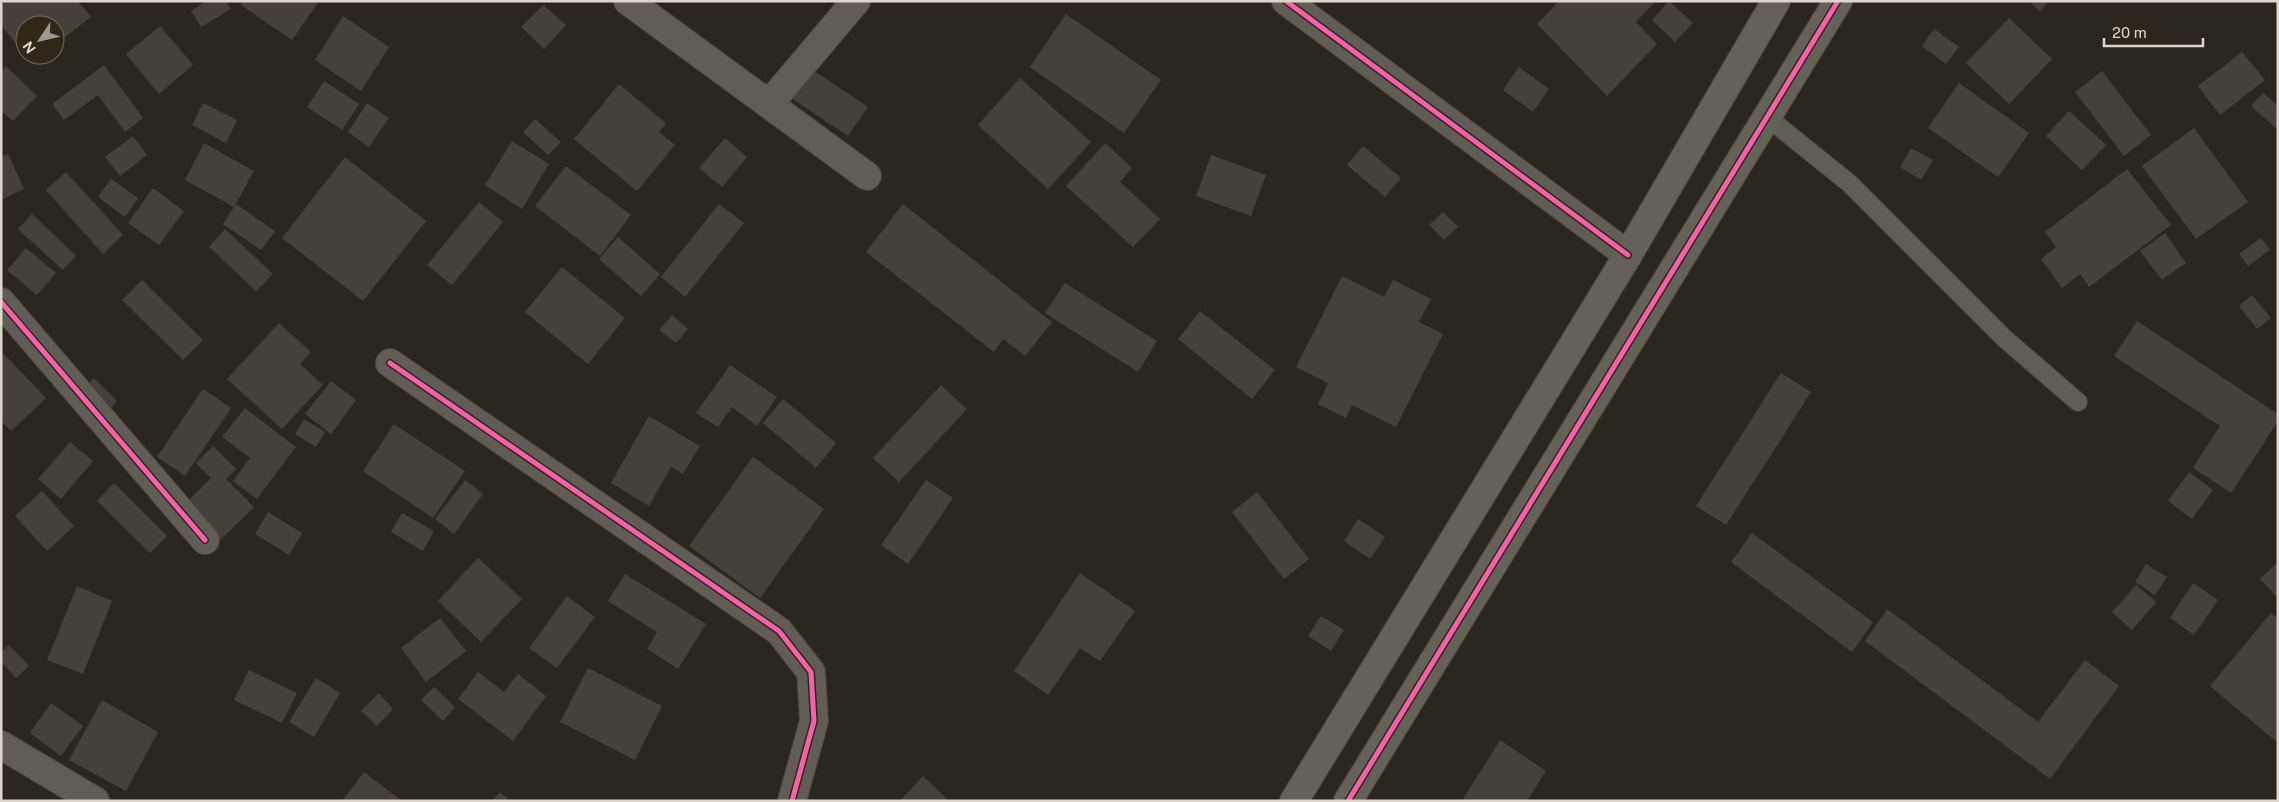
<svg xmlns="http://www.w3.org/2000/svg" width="2279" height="802" viewBox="0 0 2279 802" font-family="'Public Sans',sans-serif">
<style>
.building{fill:#46403a}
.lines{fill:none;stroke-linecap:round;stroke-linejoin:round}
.lane-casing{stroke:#47433c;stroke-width:20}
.street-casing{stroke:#47433c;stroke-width:30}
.secondary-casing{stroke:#47433c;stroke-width:30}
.lane{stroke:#615d56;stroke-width:18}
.street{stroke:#615d56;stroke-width:28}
.secondary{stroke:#656158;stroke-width:28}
.cycleway-casing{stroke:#312717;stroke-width:8}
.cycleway{stroke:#f560ab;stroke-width:5}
</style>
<rect width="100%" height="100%" fill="#2b261d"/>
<g class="building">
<polygon points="6,1 78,1 91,17 55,45 55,25 25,25 25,55 1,25 1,5"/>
<polygon points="206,1 226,1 231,9 201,27 191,11"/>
<polygon points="243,1 319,1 292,40 241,5"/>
<polygon points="1559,1 1656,1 1636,22 1657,44 1607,96 1537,24"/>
<polygon points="1669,1 1693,23 1675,42 1652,20"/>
<polygon points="2029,1 2049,1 2040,11"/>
<polygon points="543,5 566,25 544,49 521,27"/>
<polygon points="1066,14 1161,80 1124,133 1030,67"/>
<polygon points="343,16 389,47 361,91 315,60"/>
<polygon points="2009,18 2052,59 2009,104 1966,63"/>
<polygon points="160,26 193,65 159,94 126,54"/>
<polygon points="1934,29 1959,47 1946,64 1922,46"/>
<polygon points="2242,52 2265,80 2220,115 2198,86"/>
<polygon points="25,55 43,55 32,64"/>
<polygon points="104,65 143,118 125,132 98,95 64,120 52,104"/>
<polygon points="6,66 37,96 13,121 1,111 1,72"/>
<polygon points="808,67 868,107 848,136 788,96"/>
<polygon points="1519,67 1549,89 1533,112 1503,90"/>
<polygon points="2102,71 2151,135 2124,156 2075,92"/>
<polygon points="1020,78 1091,142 1048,189 978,125"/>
<polygon points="324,81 359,104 342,130 307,107"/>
<polygon points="1959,83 2029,133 1998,177 1928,128"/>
<polygon points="619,84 666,123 659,132 675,145 637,191 574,139"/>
<polygon points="2263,93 2278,106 2278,130 2251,106"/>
<polygon points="203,103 237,120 226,143 192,125"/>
<polygon points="367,103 389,118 369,147 348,132"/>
<polygon points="2069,111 2106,145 2082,170 2046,136"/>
<polygon points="535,119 561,142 548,155 523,132"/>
<polygon points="2194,128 2248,202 2196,239 2142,166"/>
<polygon points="133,136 147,155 120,176 105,157"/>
<polygon points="725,138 747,157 722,187 699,168"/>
<polygon points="512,141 549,164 522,209 485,185"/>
<polygon points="204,143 254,171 234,207 185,180"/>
<polygon points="1105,143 1132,168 1120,182 1160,219 1133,247 1066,186"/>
<polygon points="1363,146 1401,178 1385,197 1347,165"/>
<polygon points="1911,148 1933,160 1921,180 1900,167"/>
<polygon points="8,154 24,189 1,200 1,157"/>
<polygon points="1211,155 1266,175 1251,216 1196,196"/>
<polygon points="345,157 426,221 363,301 282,238"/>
<polygon points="566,166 631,215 600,256 535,206"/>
<polygon points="2127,169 2171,225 2089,287 2080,274 2062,288 2041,259 2056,247 2045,232"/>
<polygon points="66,172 123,235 103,254 46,190"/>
<polygon points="111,179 138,198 125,217 98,197"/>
<polygon points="153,188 184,211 159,245 128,223"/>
<polygon points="479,202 503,222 452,285 427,265"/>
<polygon points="236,204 275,231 261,250 223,224"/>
<polygon points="719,204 744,223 685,297 661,277"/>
<polygon points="903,204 1052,322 1025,356 1003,339 994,352 866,252"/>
<polygon points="1443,212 1458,227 1444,240 1429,225"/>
<polygon points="32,214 76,256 63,270 18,229"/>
<polygon points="225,229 273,274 256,291 209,247"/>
<polygon points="2165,233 2186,263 2162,280 2140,251"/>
<polygon points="618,237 660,274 641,296 599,259"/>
<polygon points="2261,238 2270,250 2248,266 2239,254"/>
<polygon points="26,248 56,273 37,295 7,270"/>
<polygon points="562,267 625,318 588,364 525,312"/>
<polygon points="1342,276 1384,297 1393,280 1431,299 1419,322 1443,334 1396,427 1352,405 1346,418 1318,404 1328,383 1296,367"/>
<polygon points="142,280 203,340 183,360 122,300"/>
<polygon points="1065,283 1157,341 1138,372 1045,313"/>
<polygon points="2252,295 2271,318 2257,329 2239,306"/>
<polygon points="1200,311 1275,370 1252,399 1178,339"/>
<polygon points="672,315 688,329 676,343 659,330"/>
<polygon points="2137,321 2278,414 2278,421 2231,493 2193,468 2220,426 2114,356"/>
<polygon points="279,323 311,352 300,364 323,385 282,429 227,379"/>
<polygon points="1,351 46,398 11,431 1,421"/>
<polygon points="730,365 777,397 757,426 732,407 718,427 696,413"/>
<polygon points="1781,373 1811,392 1726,525 1696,506"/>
<polygon points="94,378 117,401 105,415 81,392"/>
<polygon points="331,381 356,400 331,434 305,414"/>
<polygon points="941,385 967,409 899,482 873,458"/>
<polygon points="203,389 231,408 185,476 157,457"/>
<polygon points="783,399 836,443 816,468 763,423"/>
<polygon points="245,408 296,447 257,499 233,481 250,458 222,437"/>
<polygon points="649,416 700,446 683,474 671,467 649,506 611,483"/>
<polygon points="304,419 325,432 316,447 295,434"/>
<polygon points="394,424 465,471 433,518 363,471"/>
<polygon points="70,442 93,461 61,499 38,479"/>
<polygon points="213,446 236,469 226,479 254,507 215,545 180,509 211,478 196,463"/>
<polygon points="753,457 824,509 760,598 689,546"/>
<polygon points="2189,472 2213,490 2192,519 2168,501"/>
<polygon points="465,480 483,494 454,534 435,519"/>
<polygon points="926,480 953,498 908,564 881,545"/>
<polygon points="114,483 167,536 150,553 97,501"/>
<polygon points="42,491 74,526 47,551 15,516"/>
<polygon points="1257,492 1309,559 1284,579 1232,512"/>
<polygon points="268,512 302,533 289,555 255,534"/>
<polygon points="402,513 434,531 423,551 391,532"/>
<polygon points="1358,519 1385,537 1370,559 1344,541"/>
<polygon points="1752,533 1873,622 1852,652 1731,562"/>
<polygon points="478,558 522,599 481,642 438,601"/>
<polygon points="2278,562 2278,598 2260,579"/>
<polygon points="2146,564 2167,577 2155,595 2135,582"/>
<polygon points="1080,573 1135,611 1100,661 1080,648 1048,695 1014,671"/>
<polygon points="625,574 706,624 678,669 647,649 657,632 608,601"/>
<polygon points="2193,583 2218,600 2194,635 2170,618"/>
<polygon points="2136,585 2156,602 2132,630 2112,612"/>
<polygon points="77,586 112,601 83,674 47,660"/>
<polygon points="567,596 595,617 557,668 529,648"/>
<polygon points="1887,609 2038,722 2085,660 2119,686 2050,779 1865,641"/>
<polygon points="2271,613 2278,619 2278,743 2210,686"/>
<polygon points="1321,616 1344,630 1331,651 1308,636"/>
<polygon points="440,618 466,651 426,682 401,648"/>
<polygon points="9,645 29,666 16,678 1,662 1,652"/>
<polygon points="588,668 662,706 635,760 560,722"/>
<polygon points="249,670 297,693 282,723 234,700"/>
<polygon points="478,672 504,692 518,674 546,696 513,741 458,699"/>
<polygon points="316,678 340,693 314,737 289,722"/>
<polygon points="434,687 455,707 443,721 421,700"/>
<polygon points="379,693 393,709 377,726 361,711"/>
<polygon points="102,700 158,732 126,791 69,760"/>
<polygon points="51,703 83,726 61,756 30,733"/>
<polygon points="1500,740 1546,771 1527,801 1462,801"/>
<polygon points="364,772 402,801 342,801"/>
<polygon points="923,776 949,801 900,801"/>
<polygon points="500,792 510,801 492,801"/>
</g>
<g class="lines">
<defs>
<polyline id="lane" points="1767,117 1849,183 2004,338 2078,402"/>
<g id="street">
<polyline points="628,1 867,176"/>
<polyline points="1286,1 1628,255"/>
<polyline points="769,104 856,1"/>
<polyline points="1,302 205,540"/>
<polyline points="390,363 779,631 811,672 814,721 792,801"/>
<polyline points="1,745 95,801"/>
</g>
<g id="secondary">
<polyline points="1294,801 1628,255 1776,1"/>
<polyline points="1348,801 1838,1"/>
</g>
</defs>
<use href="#lane" class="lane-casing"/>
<use href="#street" class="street-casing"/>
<use href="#secondary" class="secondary-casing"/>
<use href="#lane" class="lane"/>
<use href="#street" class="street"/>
<use href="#secondary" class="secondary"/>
<defs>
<g id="cycleway">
<polyline points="1286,1 1628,255"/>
<polyline points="1,302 205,540"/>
<polyline points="390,363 779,631 811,672 814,721 792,801"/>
<polyline points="1348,801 1838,1"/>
</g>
</defs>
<use href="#cycleway" class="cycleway-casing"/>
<use href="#cycleway" class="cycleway"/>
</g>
<rect width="2279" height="802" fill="none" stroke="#dcd6cc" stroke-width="5"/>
<g transform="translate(40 40) rotate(235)"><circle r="24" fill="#312717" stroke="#756d5f"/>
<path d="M0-4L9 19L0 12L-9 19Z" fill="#9e988f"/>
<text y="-8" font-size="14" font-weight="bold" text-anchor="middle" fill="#dcd6cc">N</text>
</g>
<path d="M2104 38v8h99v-8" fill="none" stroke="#dcd6cc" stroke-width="2.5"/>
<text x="2112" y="38" font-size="15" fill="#dcd6cc" stroke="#312717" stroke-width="4" paint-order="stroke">20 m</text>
</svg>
